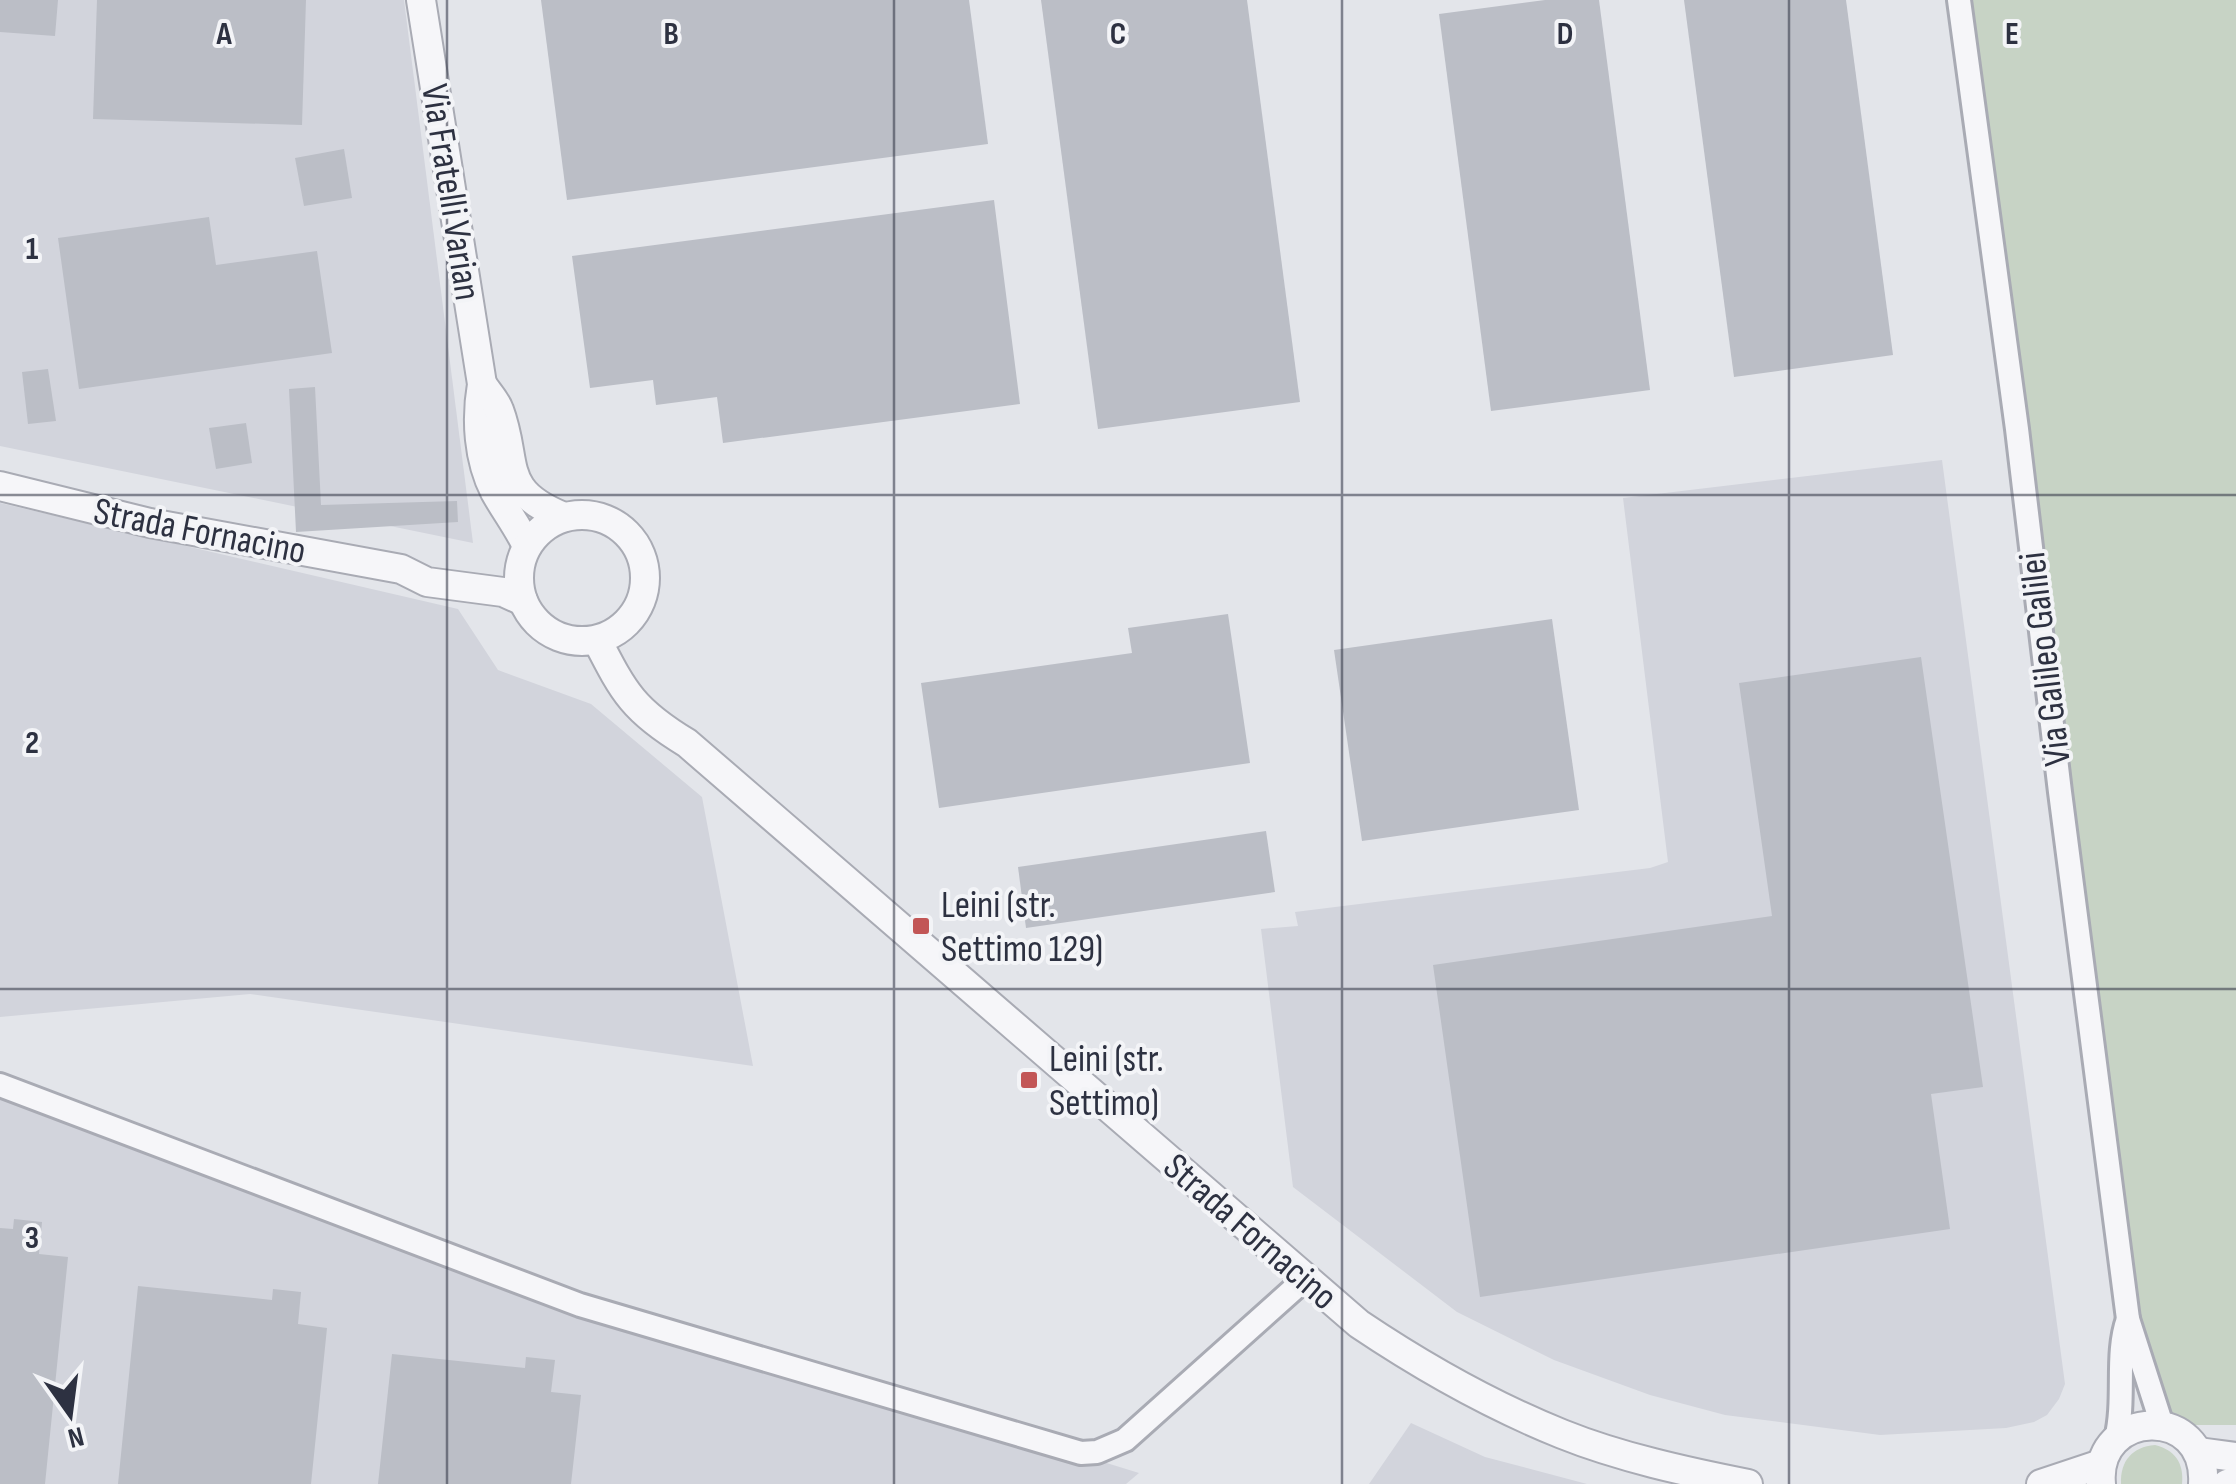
<svg xmlns="http://www.w3.org/2000/svg" width="2236" height="1484" viewBox="0 0 2236 1484" font-family="'Sofia Sans Condensed',sans-serif">
<style>
.built{fill:#d2d4dc}
.green{fill:#c7d3c5}
.building{fill:#bbbec6}
.lines{fill:none;stroke-linecap:round;stroke-linejoin:round}
.minor-casing{stroke:#a9abb4;stroke-width:28}
.tertiary-casing{stroke:#a9abb4;stroke-width:32}
.minor{stroke:#f6f6f9;stroke-width:22}
.tertiary{stroke:#f6f6f9;stroke-width:28}
.grid{fill:none;stroke:#2d3141;stroke-width:2.5;stroke-opacity:0.55}
.poi-dot{fill:#c25656;stroke:#f3f4f7;stroke-width:4}
.labels{text-anchor:middle;stroke-width:8;stroke-linejoin:round;paint-order:stroke}
.street-label{font-size:38px;fill:#2d3141;stroke:#f3f4f7}
.poi-label{font-size:38px;fill:#2d3141;stroke:#f3f4f7;text-anchor:start}
.grid-label{font-size:32px;text-anchor:middle;font-weight:bold;fill:#2d3141;stroke:#f3f4f7;stroke-width:8;stroke-linejoin:round;paint-order:stroke}
</style>
<rect width="100%" height="100%" fill="#e3e5ea"/>
<g class="built">
<polygon points="0,0 404,0 473,543 0,446"/>
<polygon points="1942,460 2065,1384 2059,1399 2047,1415 2034,1422 2006,1428 1880,1435 1725,1415 1650,1395 1554,1360 1457,1312 1293,1187 1261,929 1298,926 1295,912 1650,868 1668,862 1623,498"/>
<polygon points="0,503 458,609 498,670 591,704 702,797 753,1066 250,994 0,1017"/>
<polygon points="0,1085 535,1287 1139,1473 1126,1484 0,1484"/>
<polygon points="1411,1423 1485,1457 1587,1484 1369,1484"/>
</g>
<g class="green">
<polygon points="1959,0 2236,0 2236,1425 2162,1425 2133,1313"/>
<path d="M2155,1445C2175,1450 2184,1463 2182,1484H2121C2120,1461 2132,1447 2155,1445Z"/>
</g>
<g class="building">
<polygon points="0,0 58,0 55,36 0,32"/>
<polygon points="97,0 306,0 302,125 93,119"/>
<polygon points="541,0 969,0 988,144 567,200"/>
<polygon points="1041,0 1247,0 1300,402 1098,429"/>
<polygon points="1545,0 1599,0 1650,390 1491,411 1439,14"/>
<polygon points="1684,0 1846,0 1893,355 1734,377"/>
<polygon points="344,149 352,198 304,206 295,158"/>
<polygon points="994,200 1020,404 723,443 717,397 656,405 653,380 590,388 572,256"/>
<polygon points="209,217 216,265 317,251 332,353 79,389 58,238"/>
<polygon points="48,369 56,421 28,424 22,372"/>
<polygon points="315,387 321,505 457,501 458,522 296,532 289,389"/>
<polygon points="246,423 252,463 216,469 209,428"/>
<polygon points="1228,614 1250,763 939,808 921,683 1132,653 1128,628"/>
<polygon points="1552,619 1579,810 1362,841 1334,650"/>
<polygon points="1921,657 1983,1087 1931,1094 1950,1229 1480,1297 1433,965 1772,916 1739,683"/>
<polygon points="1266,831 1275,892 1026,928 1018,867"/>
<polygon points="14,1219 42,1222 39,1254 68,1257 45,1484 0,1484 0,1228 13,1229"/>
<polygon points="138,1286 272,1300 273,1289 301,1292 298,1324 327,1328 311,1484 118,1484"/>
<polygon points="392,1354 525,1368 526,1357 555,1360 551,1392 581,1395 571,1484 378,1484"/>
</g>
<g class="lines">
<defs>
<g id="minor">
<polyline points="1959,0 2017,429 2060,792 2128,1319 2162,1425"/>
<polyline points="0,1085 580,1305 1081,1453 1097,1452 1125,1440 1306,1278"/>
<path d="M2116,1439C2126,1398 2115,1355 2128,1319"/>
</g>
<g id="tertiary">
<path d="M421,0L482,384C476,419 478,459 495,492C505,510 518,527 527,546"/>
<path d="M482,384C487,392 496,401 499,410C519,463 497,490 564,517"/>
<polyline points="0,486 150,523 401,569 427,582 503,592 523,601"/>
<circle cx="582" cy="578" r="63"/>
<path d="M597,640C624,693 634,711 687,743L1359,1324C1423,1367 1490,1405 1562,1434C1619,1457 1687,1472 1748,1484"/>
<polyline points="2198,1452 2236,1457"/>
<polyline points="2041,1484 2101,1464"/>
<path d="M2101,1484C2094,1408 2208,1404 2203,1484"/>
<polyline points="2227,1484 2236,1481"/>
</g>
</defs>
<use href="#minor" class="minor-casing"/>
<use href="#tertiary" class="tertiary-casing"/>
<use href="#minor" class="minor"/>
<use href="#tertiary" class="tertiary"/>
</g>
<path class="grid" d="M447,0V1484M894,0V1484M1342,0V1484M1789,0V1484M0,495H2236M0,989H2236"/>
<g class="poi-dot">
<rect x="911" y="916" width="20" height="20" rx="5"/>
<rect x="1019" y="1070" width="20" height="20" rx="5"/>
</g>
<g class="labels">
<g class="street-label">
<text transform="translate(452 192) rotate(81)" y="13">Via Fratelli Varian</text>
<text transform="translate(200 530) rotate(11)" y="13">Strada Fornacino</text>
<text transform="translate(2044 659) rotate(-97)" y="13">Via Galileo Galilei</text>
<text transform="translate(1251 1231) rotate(41)" y="13">Strada Fornacino</text>
</g>
<g class="poi-label">
<text x="941" y="917">Leini (str.<tspan x="941" dy="44">Settimo 129)</tspan></text>
<text x="1049" y="1071">Leini (str.<tspan x="1049" dy="44">Settimo)</tspan></text>
</g>
</g>
<g class="grid-label">
<text x="224" y="44">A</text>
<text x="671" y="44">B</text>
<text x="1118" y="44">C</text>
<text x="1565" y="44">D</text>
<text x="2012" y="44">E</text>
<text x="32" y="259">1</text>
<text x="32" y="753">2</text>
<text x="32" y="1248">3</text>
</g>
<g transform="translate(70 1414) rotate(166)" stroke="#f3f4f7" stroke-width="8" paint-order="stroke">
<path d="M0-8L18 38L0 25L-18 38Z" fill="#2d3141"/>
<text y="-15" font-size="28" font-weight="bold" text-anchor="middle" fill="#2d3141">N</text>
</g>
</svg>
